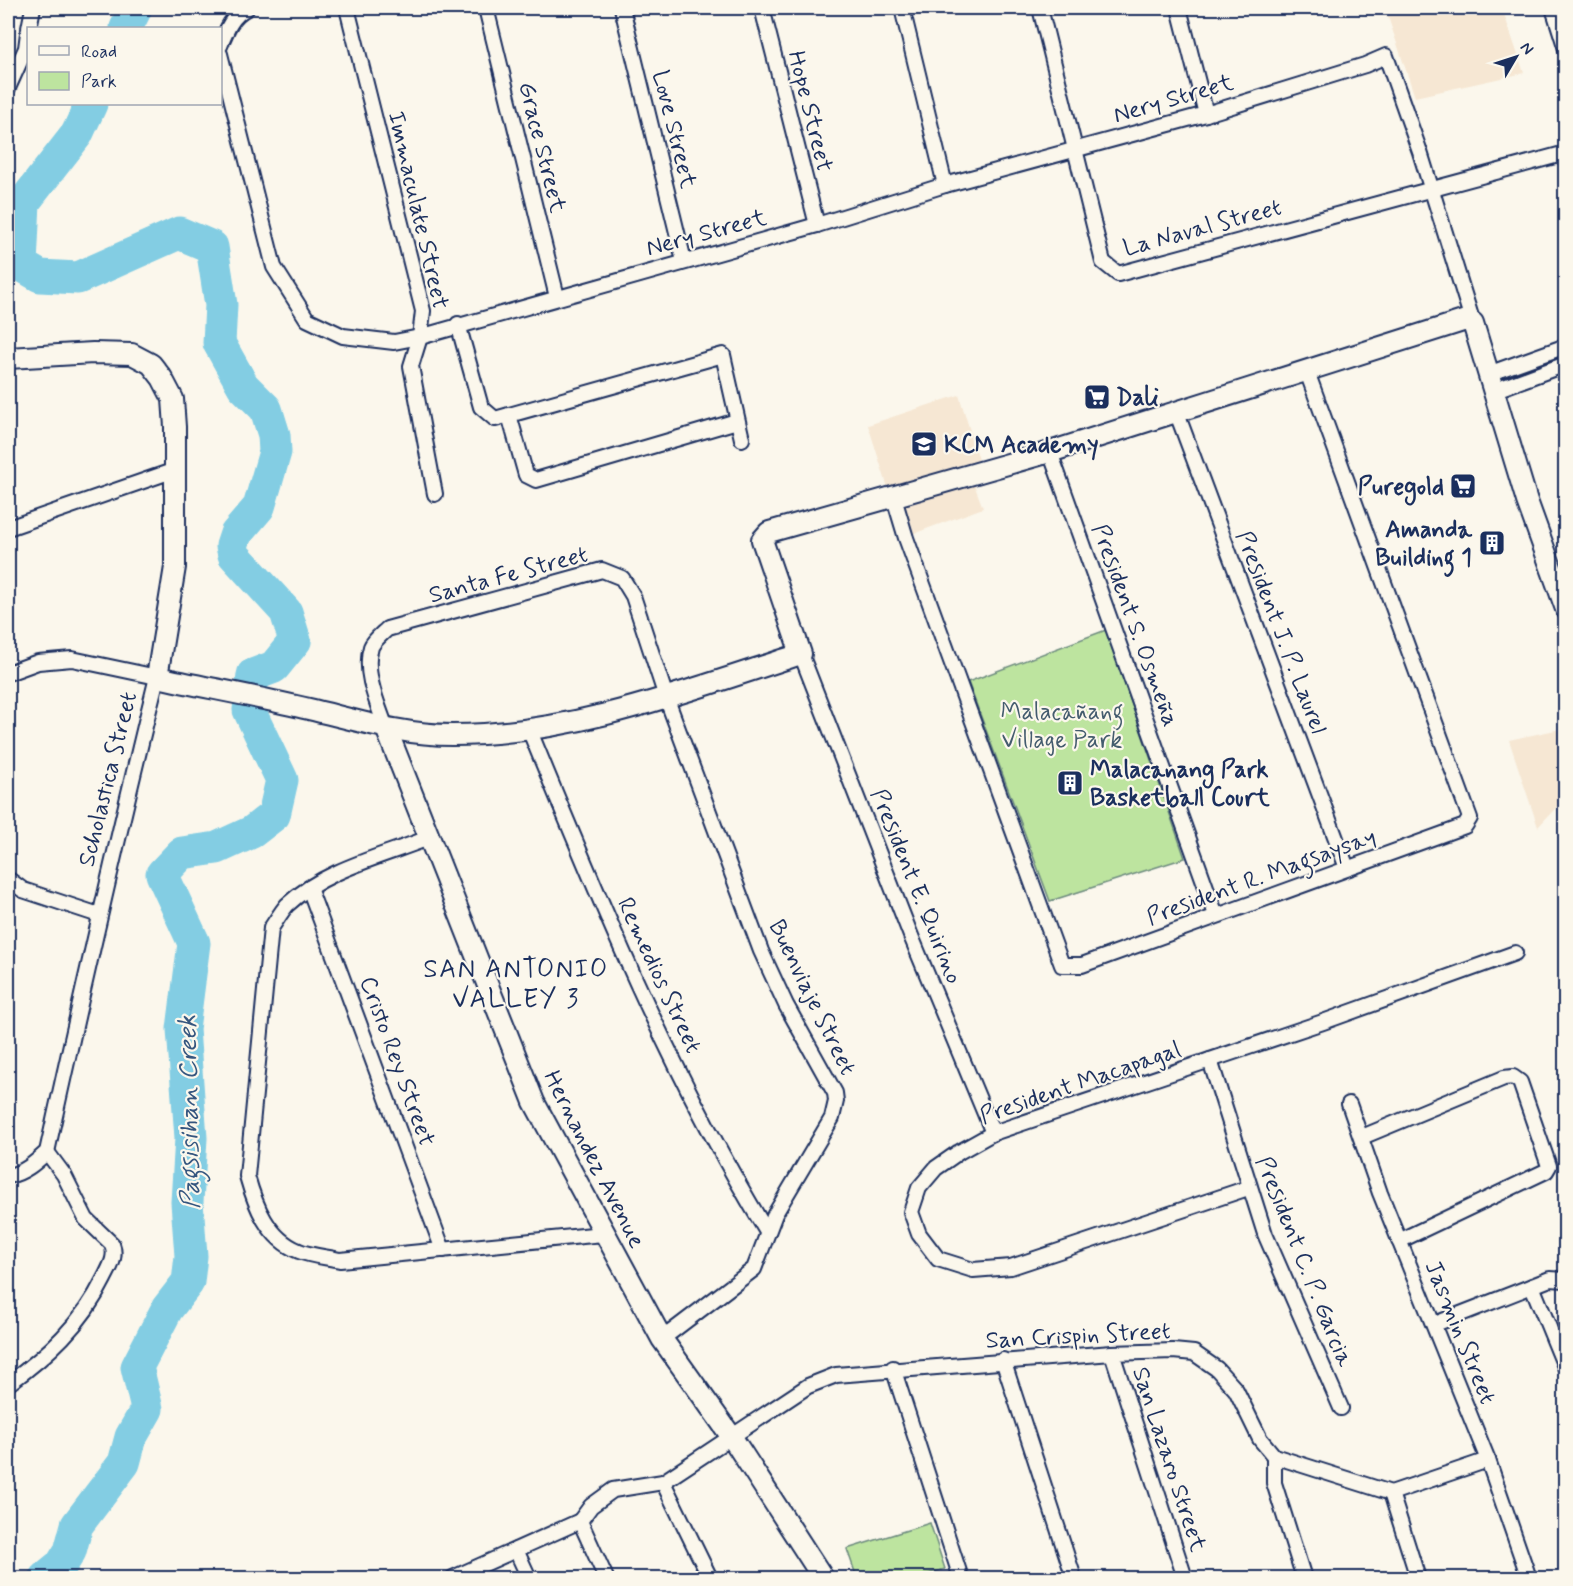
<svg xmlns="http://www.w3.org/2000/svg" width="1573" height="1586" viewBox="0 0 1573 1586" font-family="Mynerve,sans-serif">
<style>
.built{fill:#f6e7d3}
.green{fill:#bde49f;stroke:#6c8a7e;stroke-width:1.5}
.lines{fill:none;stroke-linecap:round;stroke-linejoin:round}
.river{stroke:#83cde3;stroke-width:33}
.street-casing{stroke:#1b2f5e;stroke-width:18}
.secondary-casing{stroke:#1b2f5e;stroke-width:24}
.street{stroke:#fbf7ec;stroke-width:14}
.secondary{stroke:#fbf7ec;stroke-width:20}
.labels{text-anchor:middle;stroke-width:4.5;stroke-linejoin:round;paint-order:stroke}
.street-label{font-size:24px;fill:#1b2f5e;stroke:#fbf7ec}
.poi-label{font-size:24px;font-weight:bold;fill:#1b2f5e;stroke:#fbf7ec;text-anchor:start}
.park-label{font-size:24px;fill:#445c6e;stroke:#fbf7ec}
.neighbourhood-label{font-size:26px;letter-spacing:1.5px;fill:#1b2f5e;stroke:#fbf7ec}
.water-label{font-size:26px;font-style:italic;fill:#35567f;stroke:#fbf7ec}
</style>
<rect width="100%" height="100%" fill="#fbf7ec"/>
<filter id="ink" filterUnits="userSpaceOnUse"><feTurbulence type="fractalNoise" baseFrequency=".0167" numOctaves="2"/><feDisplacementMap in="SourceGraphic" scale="12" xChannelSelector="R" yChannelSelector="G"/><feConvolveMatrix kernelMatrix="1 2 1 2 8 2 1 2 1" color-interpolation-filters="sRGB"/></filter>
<g filter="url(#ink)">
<g class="built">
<polygon points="1385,8 1502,8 1524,73 1415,97"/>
<polygon points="959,395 980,463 888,488 868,425"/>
<polygon points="972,479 983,508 910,535 899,505"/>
<polygon points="1565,728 1565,798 1538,827 1509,740"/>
</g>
<g class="green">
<polygon points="1106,630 1185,858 1050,901 968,682"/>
<polygon points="930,1523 945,1569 915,1578 857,1578 847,1549"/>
</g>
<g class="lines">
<g class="river">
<polyline points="126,28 136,8"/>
<polyline points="45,1578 62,1564 70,1551 77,1525 124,1463 131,1437 147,1409 137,1367 167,1309 188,1282 191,1256 187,1202 191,1138 183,1029 194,943 162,874 182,853 217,848 252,832 274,815 282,780 249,710 253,675 274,667 295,641 286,612 234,555 232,546 236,534 259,507 275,452 274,435 266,409 243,386 219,343 221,305 212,247 179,233 78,278 40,276 21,265 24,202 77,134 91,104"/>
</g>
<defs>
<g id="street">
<polyline points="347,8 423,311 420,337 411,366 435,494"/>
<polyline points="486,8 557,297"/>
<polyline points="622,8 684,261"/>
<polyline points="762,8 817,225"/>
<polyline points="902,8 945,185"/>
<polyline points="1040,8 1103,262 1118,274 1566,153"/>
<polyline points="1179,8 1206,114"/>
<polyline points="1553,8 1566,49"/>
<polyline points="29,28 33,8"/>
<path d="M220,46C226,31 232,15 247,8"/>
<polyline points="220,54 274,267 307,319 343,336 394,342 420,337 817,225 945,185 1206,114 1365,65 1386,56 1420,152 1473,323"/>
<polyline points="8,88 26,48 28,33"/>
<polyline points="458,324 481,407 495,419 723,355 742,439"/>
<polyline points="1488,374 1566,346"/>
<polyline points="1493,391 1566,364"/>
<polyline points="1176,411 1347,868"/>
<polyline points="509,415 526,475 536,480 737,421"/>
<polyline points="1050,452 1216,915"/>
<polyline points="894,498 906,538 1062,965 1082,965 1465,826 1470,818 1306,369"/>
<polyline points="8,528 175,470"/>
<polyline points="801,654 911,936 993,1133"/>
<path d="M8,673L38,662L72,659L157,677C118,835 82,993 47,1152C35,1163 24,1173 8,1176"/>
<path d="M386,728C378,705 363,672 371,647C374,640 382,634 387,629L602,570L622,578L633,596L666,697L761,951L786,1005L835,1093L836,1101L832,1118L775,1214L754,1269L662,1339"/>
<path d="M529,729C599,900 670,1073 767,1232"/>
<path d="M431,837C384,856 325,869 287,905C281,912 276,921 271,928L247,1176C255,1205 268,1239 299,1251C311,1256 327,1257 340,1260L603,1234"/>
<polyline points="8,879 23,890 99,915"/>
<polyline points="309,888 443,1250"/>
<polyline points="1210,1060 1265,1234 1341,1408"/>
<polyline points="1349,1104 1380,1193 1488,1460 1529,1578"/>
<polyline points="1362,1137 1504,1078 1513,1077 1520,1082 1549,1166 1546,1171 1399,1241"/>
<polyline points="1248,1188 1011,1267 973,1270 938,1259 919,1234 911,1212 919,1188 936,1168 959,1152 993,1133 1323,1022 1515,953"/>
<polyline points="1532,1286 1566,1369"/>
<polyline points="1435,1324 1550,1279 1566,1280"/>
<polyline points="1112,1353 1185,1578"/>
<polyline points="1003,1360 1074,1578"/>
<polyline points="893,1368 961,1578"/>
<path d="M8,1384C48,1355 82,1324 104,1279C110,1267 117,1257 112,1244L86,1219L64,1175L47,1152"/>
<polyline points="1274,1456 1274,1483 1304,1578"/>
<polyline points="663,1482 710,1578"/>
<polyline points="1391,1493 1418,1578"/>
<polyline points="580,1521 591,1506 613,1490 663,1482 808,1386 836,1375 1112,1353 1173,1351 1194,1353 1217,1369 1236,1390 1260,1439 1274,1456 1391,1493 1488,1460"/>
<polyline points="580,1521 606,1578"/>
<polyline points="516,1550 529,1578"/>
<polyline points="453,1578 580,1521"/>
</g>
<g id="secondary">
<path d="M8,358L93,353L132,354L151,364L162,378L173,399L175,427V567L157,677C208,688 259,697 309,709C356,720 403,735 452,735C572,735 689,690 801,654L762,540L769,532L1050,452L1466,320L1473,323L1527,501L1566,609"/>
<polyline points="386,728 534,1102 662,1339 731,1436 823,1578"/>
</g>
</defs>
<use href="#street" class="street-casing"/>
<use href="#secondary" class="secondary-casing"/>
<use href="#street" class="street"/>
<use href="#secondary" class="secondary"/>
</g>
</g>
<defs>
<symbol id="supermarket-square" viewBox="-11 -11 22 22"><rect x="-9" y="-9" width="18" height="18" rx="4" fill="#1b2f5e" stroke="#fbf7ec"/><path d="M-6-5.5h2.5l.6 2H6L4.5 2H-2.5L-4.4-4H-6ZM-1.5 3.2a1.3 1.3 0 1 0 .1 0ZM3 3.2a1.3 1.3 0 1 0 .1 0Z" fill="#fff"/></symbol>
<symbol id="school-square" viewBox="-11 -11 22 22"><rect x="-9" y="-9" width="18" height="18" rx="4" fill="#1b2f5e" stroke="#fbf7ec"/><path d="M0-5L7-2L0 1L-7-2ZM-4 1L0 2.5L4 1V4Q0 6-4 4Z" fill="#fff"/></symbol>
<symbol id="building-square" viewBox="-11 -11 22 22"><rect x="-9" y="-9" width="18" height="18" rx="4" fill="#1b2f5e" stroke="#fbf7ec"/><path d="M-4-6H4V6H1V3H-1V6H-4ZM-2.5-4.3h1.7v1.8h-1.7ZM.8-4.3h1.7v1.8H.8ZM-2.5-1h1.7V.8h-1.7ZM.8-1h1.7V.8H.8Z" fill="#fff"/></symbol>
</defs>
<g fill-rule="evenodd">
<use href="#supermarket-square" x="1082" y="382" width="30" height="30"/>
<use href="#school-square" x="909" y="429" width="30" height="30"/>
<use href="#supermarket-square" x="1448" y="471" width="30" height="30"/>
<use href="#building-square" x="1477" y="528" width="30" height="30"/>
<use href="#building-square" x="1055" y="768" width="30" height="30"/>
</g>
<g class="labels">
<g class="street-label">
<text transform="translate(1173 98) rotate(-16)" y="8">Nery Street</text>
<text transform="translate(811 111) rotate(76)" y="8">Hope Street</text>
<text transform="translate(675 129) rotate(76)" y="8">Love Street</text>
<text transform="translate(543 147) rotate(76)" y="8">Grace Street</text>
<text transform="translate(419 210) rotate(77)" y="8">Immaculate Street</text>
<text transform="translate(1202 227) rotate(-15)" y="8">La Naval Street</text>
<text transform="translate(706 232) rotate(-15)" y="8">Nery Street</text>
<text transform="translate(508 574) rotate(-15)" y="8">Santa Fe Street</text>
<text transform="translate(1136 625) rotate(70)" y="8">President S. Osmeña</text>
<text transform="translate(1282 632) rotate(69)" y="8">President J. P. Laurel</text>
<text transform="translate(107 779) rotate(-76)" y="8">Scholastica Street</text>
<text transform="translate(1261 876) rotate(-20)" y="8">President R. Magsaysay</text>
<text transform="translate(917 886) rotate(68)" y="8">President E. Quirino</text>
<text transform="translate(660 975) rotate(65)" y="8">Remedios Street</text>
<text transform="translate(813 997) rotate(64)" y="8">Buenviaje Street</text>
<text transform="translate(398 1061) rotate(70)" y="8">Cristo Rey Street</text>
<text transform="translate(1080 1082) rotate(-19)" y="8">President Macapagal</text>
<text transform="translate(595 1159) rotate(63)" y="8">Hernandez Avenue</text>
<text transform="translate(1305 1261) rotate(68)" y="8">President C. P. Garcia</text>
<text transform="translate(1461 1332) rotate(68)" y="8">Jasmin Street</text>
<text transform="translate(1078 1335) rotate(-3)" y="8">San Crispin Street</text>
<text transform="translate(1170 1459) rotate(72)" y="8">San Lazaro Street</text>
</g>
<g class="poi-label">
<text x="1116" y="405">Dali</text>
<text x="944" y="452">KCM Academy</text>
<text x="1444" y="494" text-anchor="end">Puregold</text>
<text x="1472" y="537" text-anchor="end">Amanda<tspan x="1472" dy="28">Building 1</tspan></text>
<text x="1090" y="777">Malacanang Park<tspan x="1090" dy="28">Basketball Court</tspan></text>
</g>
<g class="park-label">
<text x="1062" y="719">Malacañang<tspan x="1062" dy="28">Village Park</tspan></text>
</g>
<g class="neighbourhood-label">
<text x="516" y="977">SAN ANTONIO<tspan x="516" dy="30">VALLEY 3</tspan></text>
</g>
<g class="water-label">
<text transform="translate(188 1112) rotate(-91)" y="9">Pagsisihan Creek</text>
</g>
</g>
<rect width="1573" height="1586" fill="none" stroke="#fbf7ec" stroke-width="30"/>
<rect x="15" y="15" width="1543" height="1556" fill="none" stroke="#1b2f5e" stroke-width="2" filter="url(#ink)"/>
<rect x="27" y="27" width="195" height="78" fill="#fbf7ec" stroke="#a1a7b3" stroke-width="1.5"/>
<rect x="39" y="46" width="30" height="9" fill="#fbf7ec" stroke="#a1a7b3" stroke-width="1.5"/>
<text x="81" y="57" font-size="18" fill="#1b2f5e">Road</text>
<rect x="39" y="72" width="30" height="18" fill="#bde49f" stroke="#a1a7b3" stroke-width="1.5"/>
<text x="81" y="87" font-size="18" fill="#1b2f5e">Park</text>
<g transform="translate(1516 57) rotate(51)" stroke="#fbf7ec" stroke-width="4.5" paint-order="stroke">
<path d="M0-4.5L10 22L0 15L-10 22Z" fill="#1b2f5e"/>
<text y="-9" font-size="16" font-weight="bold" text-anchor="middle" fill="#1b2f5e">N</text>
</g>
</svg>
